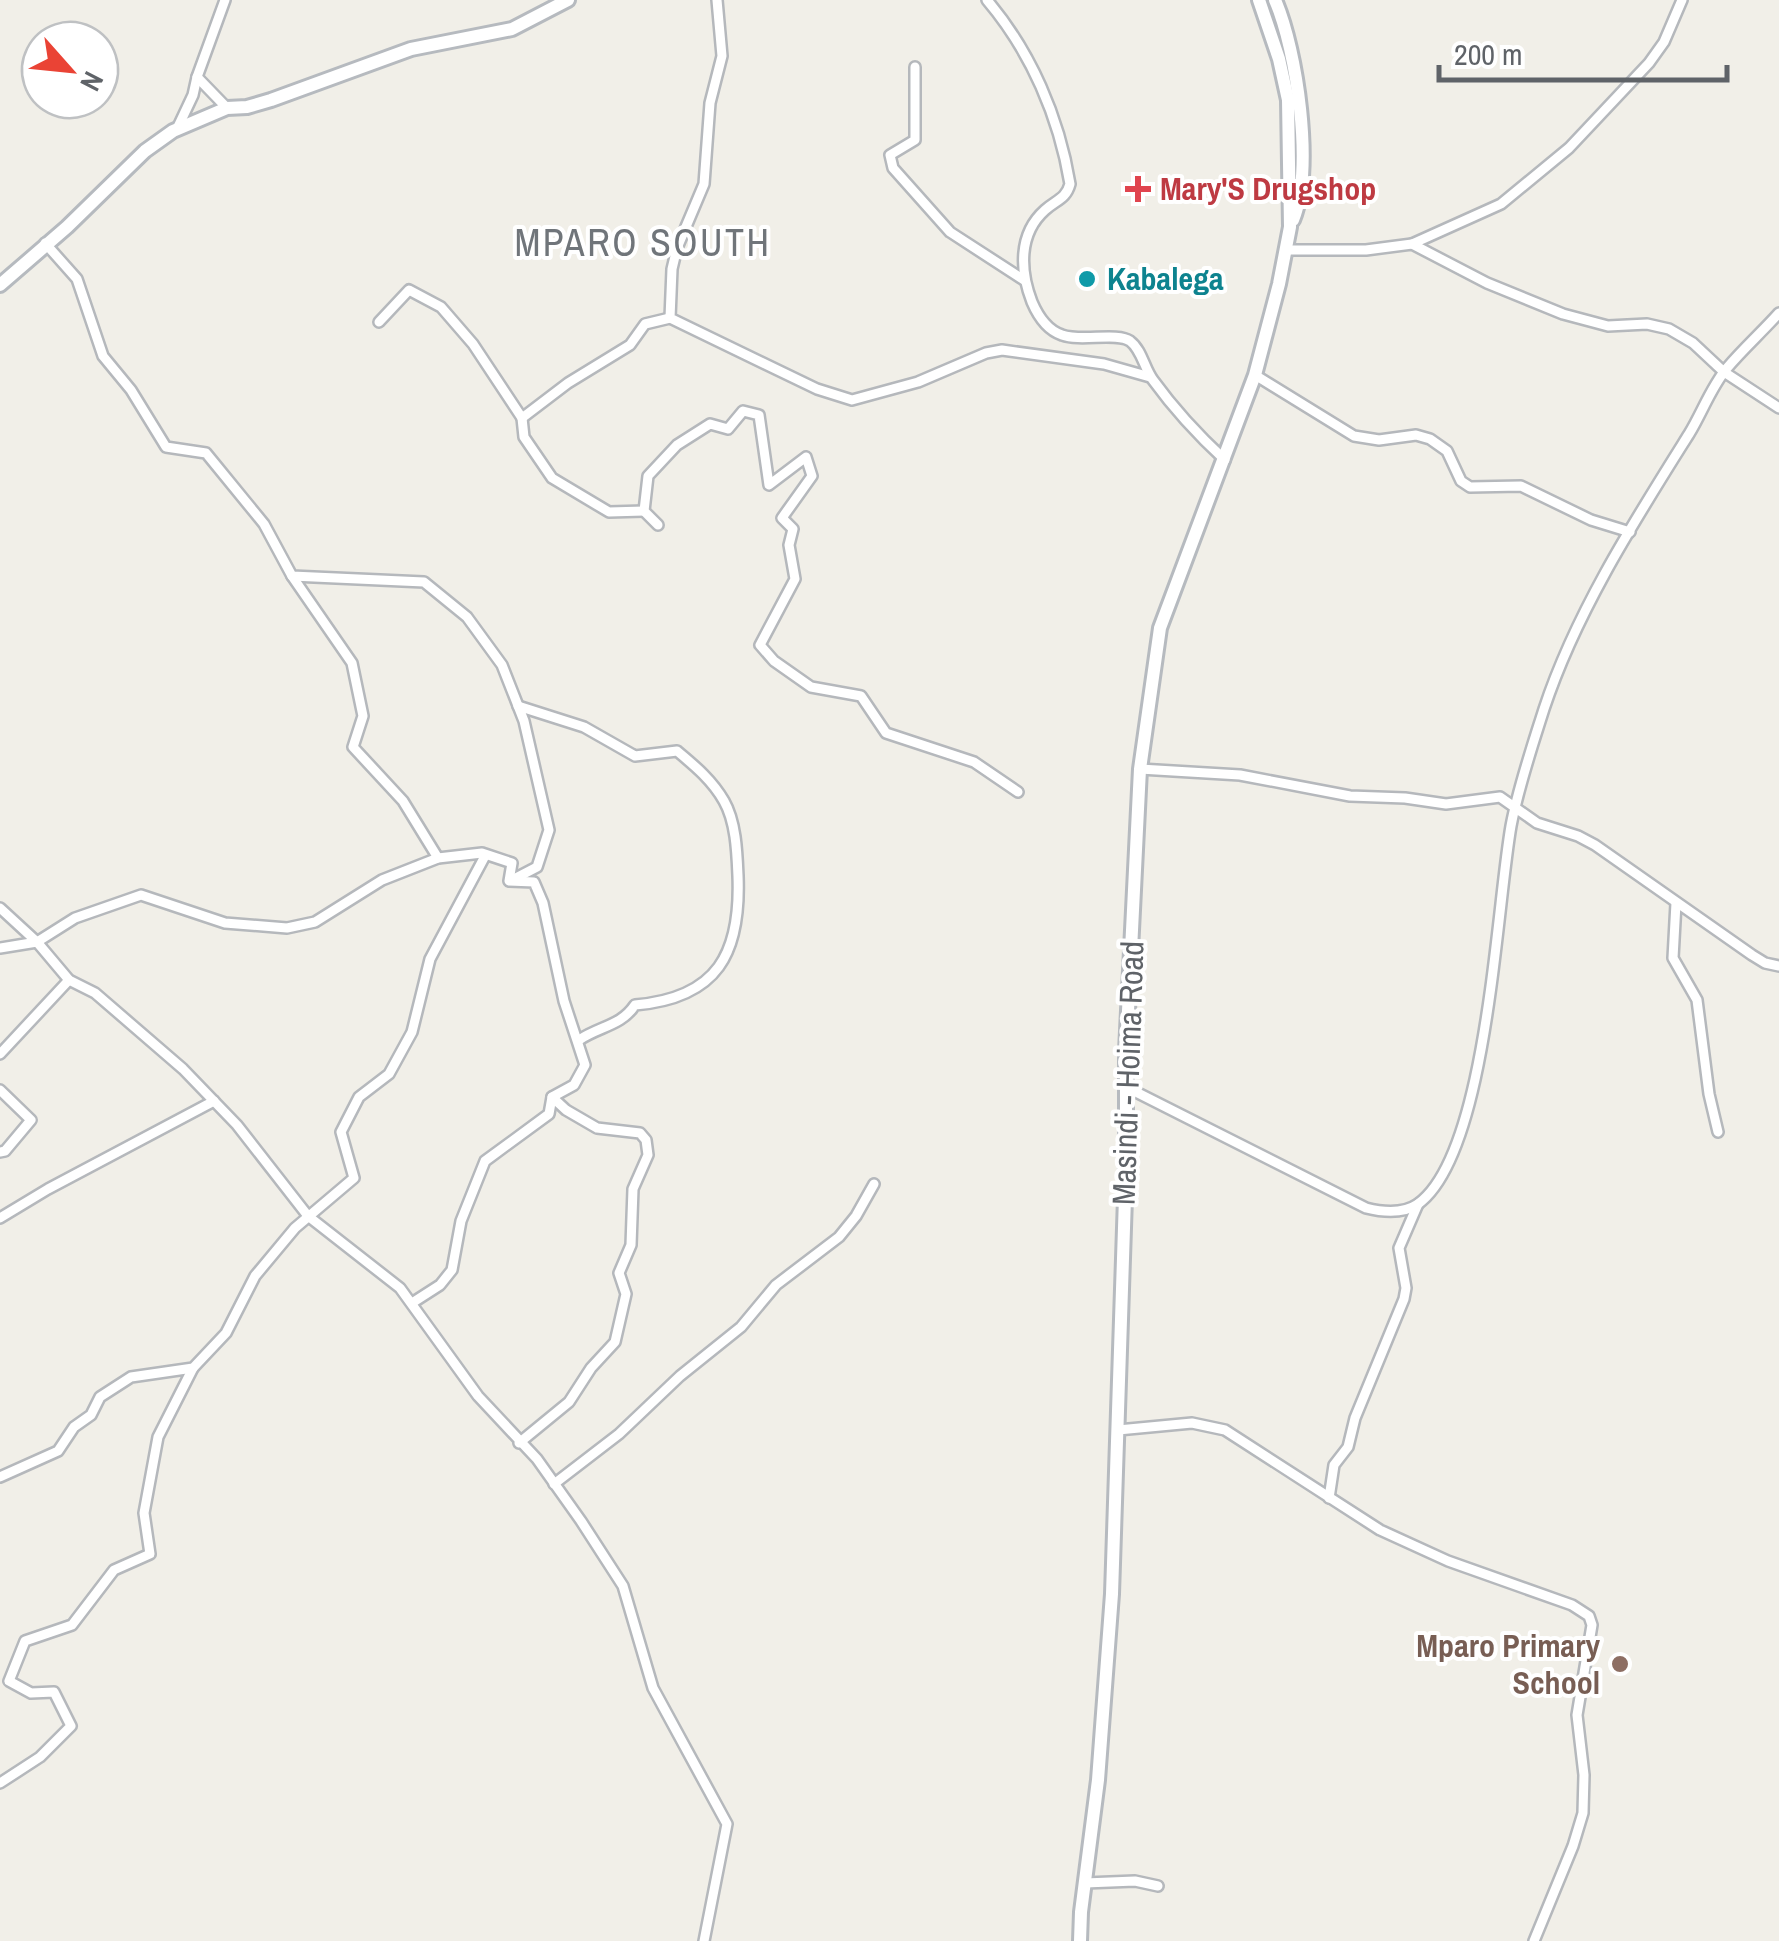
<svg xmlns="http://www.w3.org/2000/svg" width="1779" height="1941" viewBox="0 0 1779 1941" font-family="'Archivo Narrow',sans-serif">
<style>
.lines{fill:none;stroke-linecap:round;stroke-linejoin:round}
.street-casing{stroke:#b5b8bc;stroke-width:14}
.secondary-casing{stroke:#b6babf;stroke-width:18}
.street{stroke:#fff;stroke-width:9}
.secondary{stroke:#fff;stroke-width:12}
.health-dot{fill:#e0444e;stroke:#fff;stroke-width:4}
.culture-dot{fill:#0f9aa8;stroke:#fff;stroke-width:4}
.education-dot{fill:#8d6e63;stroke:#fff;stroke-width:4}
.labels{text-anchor:middle;stroke-width:8;stroke-linejoin:round;paint-order:stroke}
.health-label{font-size:32px;font-weight:bold;fill:#be3a42;stroke:#fff;text-anchor:start}
.culture-label{font-size:32px;font-weight:bold;fill:#0d838f;stroke:#fff;text-anchor:start}
.street-label{font-size:32px;fill:#5f6368;stroke:#fff}
.education-label{font-size:32px;font-weight:bold;fill:#785e54;stroke:#fff;text-anchor:end}
.quarter-label{font-size:38px;letter-spacing:2.5px;fill:#70757a;stroke:#fff}
</style>
<rect width="100%" height="100%" fill="#f1efe8"/>
<g class="lines">
<defs>
<g id="street">
<polyline points="225,0 197,77 227,108"/>
<polyline points="717,0 722,56 710,103 704,184 677,248 672,269 670,318 817,389 852,400 918,382 986,353 1002,350 1104,364 1150,377"/>
<path d="M987,0C1031,52 1059,117 1070,184C1066,199 1056,200 1045,210C1018,234 1020,271 1032,302C1038,316 1047,330 1062,335C1081,342 1117,332 1130,341C1142,350 1144,368 1153,380C1174,409 1199,436 1225,460"/>
<polyline points="915,67 915,140 890,155 893,168 950,232 1024,280"/>
<polyline points="177,129 193,95 197,77"/>
<polyline points="45,243 77,279 103,356 131,390 166,447 206,453 264,524 292,576 424,582 467,617 502,665 524,721 549,830 537,867 512,880"/>
<polyline points="1412,244 1501,204 1569,148 1649,63 1664,42 1682,0"/>
<polyline points="1286,250 1366,250 1412,244 1487,283 1563,314 1608,326 1647,324 1669,329 1693,343 1724,372 1779,408"/>
<polyline points="379,322 409,290 441,307 473,344 522,418 568,383 630,345 645,324 670,318"/>
<polyline points="1255,375 1354,436 1379,440 1416,435 1430,439 1447,451 1461,481 1470,487 1521,486 1591,520 1630,532"/>
<polyline points="522,418 524,437 552,478 609,512 644,511"/>
<polyline points="658,525 644,511 648,476 677,445 710,424 728,429 743,411 759,415 769,485 806,457 812,476 782,518 793,529 789,545 795,579 760,645 774,661 811,687 861,696 886,733 974,762 1018,792"/>
<polyline points="292,576 352,663 363,716 353,747 403,801 438,858"/>
<path d="M518,706L584,727L635,756L677,751C695,766 712,780 724,801C736,822 737,852 738,876C741,953 718,998 635,1005C621,1026 600,1026 579,1040"/>
<polyline points="1140,769 1240,775 1350,796 1405,798 1446,804 1500,797 1537,823 1578,836 1595,845 1752,955 1765,963 1779,966"/>
<polyline points="1676,903 1673,958 1697,1000 1709,1094 1718,1132"/>
<polyline points="0,908 37,942 69,980 95,993 183,1069 237,1125 308,1216 400,1288 478,1396 537,1459 581,1521 623,1586 653,1688 727,1824 704,1941"/>
<polyline points="0,948 37,942 75,918 141,895 225,923 287,928 315,922 382,880 438,858 482,853 512,863 509,881 534,882 543,903 564,1001 585,1065 574,1085 552,1097 549,1114 485,1161 461,1221 452,1270 440,1285 412,1303"/>
<polyline points="0,1054 69,980"/>
<path d="M1126,1087L1366,1208C1382,1212 1403,1214 1418,1204C1487,1154 1496,911 1511,826C1518,788 1532,747 1544,709C1576,612 1635,520 1689,434C1702,413 1711,387 1727,368C1743,349 1762,332 1779,313"/>
<polyline points="0,1090 31,1120 5,1151 0,1152"/>
<polyline points="0,1218 48,1189 214,1101"/>
<polyline points="1118,1430 1192,1423 1225,1430 1380,1530 1448,1561 1572,1605 1589,1616 1592,1625 1577,1715 1584,1775 1583,1813 1573,1846 1534,1941"/>
<polyline points="519,1443 569,1402 591,1368 615,1342 626,1294 619,1273 631,1245 633,1189 648,1155 646,1140 640,1133 597,1128 566,1110 552,1097"/>
<polyline points="0,1477 58,1451 74,1427 91,1415 100,1397 131,1377 193,1368 226,1333 255,1276 295,1228 354,1178 341,1132 359,1097 389,1074 412,1032 430,959 485,856"/>
<polyline points="554,1484 619,1434 680,1376 741,1327 776,1285 839,1237 856,1216 874,1184"/>
<polyline points="1329,1498 1334,1465 1348,1447 1355,1418 1404,1299 1406,1288 1399,1248 1418,1204"/>
<polyline points="0,1783 40,1757 71,1726 54,1692 31,1693 9,1681 25,1641 72,1625 114,1570 150,1554 144,1513 158,1437 193,1368"/>
<polyline points="1085,1883 1135,1881 1158,1886"/>
</g>
<g id="secondary">
<path d="M1275,0C1297,51 1314,168 1293,220"/>
<polyline points="0,285 67,227 145,151 173,131 227,108 247,107 271,100 411,49 512,29 568,0"/>
<polyline points="1080,1941 1081,1912 1098,1780 1112,1594 1126,1167 1126,1051 1140,769 1160,628 1255,375 1279,284 1290,227 1288,100 1279,59 1259,0"/>
</g>
</defs>
<use href="#street" class="street-casing"/>
<use href="#secondary" class="secondary-casing"/>
<use href="#street" class="street"/>
<use href="#secondary" class="secondary"/>
</g>
<path class="health-dot" d="M1133 174h10v10h10v10h-10v10h-10v-10h-10v-10h10z"/>
<circle class="culture-dot" cx="1087" cy="279" r="10"/>
<circle class="education-dot" cx="1620" cy="1664" r="10"/>
<g class="labels">
<g class="health-label">
<text x="1160" y="200">Mary'S Drugshop</text>
</g>
<g class="culture-label">
<text x="1107" y="290">Kabalega</text>
</g>
<g class="street-label">
<text transform="translate(1128 1073) rotate(-88)" y="11">Masindi - Hoima Road</text>
</g>
<g class="education-label">
<text x="1600" y="1657">Mparo Primary<tspan x="1600" dy="37">School</tspan></text>
</g>
<g class="quarter-label">
<text x="643" y="256">MPARO SOUTH</text>
</g>
</g>
<g transform="translate(70 70) rotate(117)"><circle r="48" fill="#ffffff" stroke="#bfc1c3" stroke-width="2.5"/>
<path d="M0-8L18 38L0 25L-18 38Z" fill="#ea4335"/>
<text y="-15" font-size="28" font-weight="bold" text-anchor="middle" fill="#5f6368">N</text>
</g>
<path d="M1439 65v15h288v-15" fill="none" stroke="#5f6368" stroke-width="5"/>
<text x="1454" y="65" font-size="30" fill="#5f6368" stroke="#ffffff" stroke-width="8" paint-order="stroke">200 m</text>
</svg>
